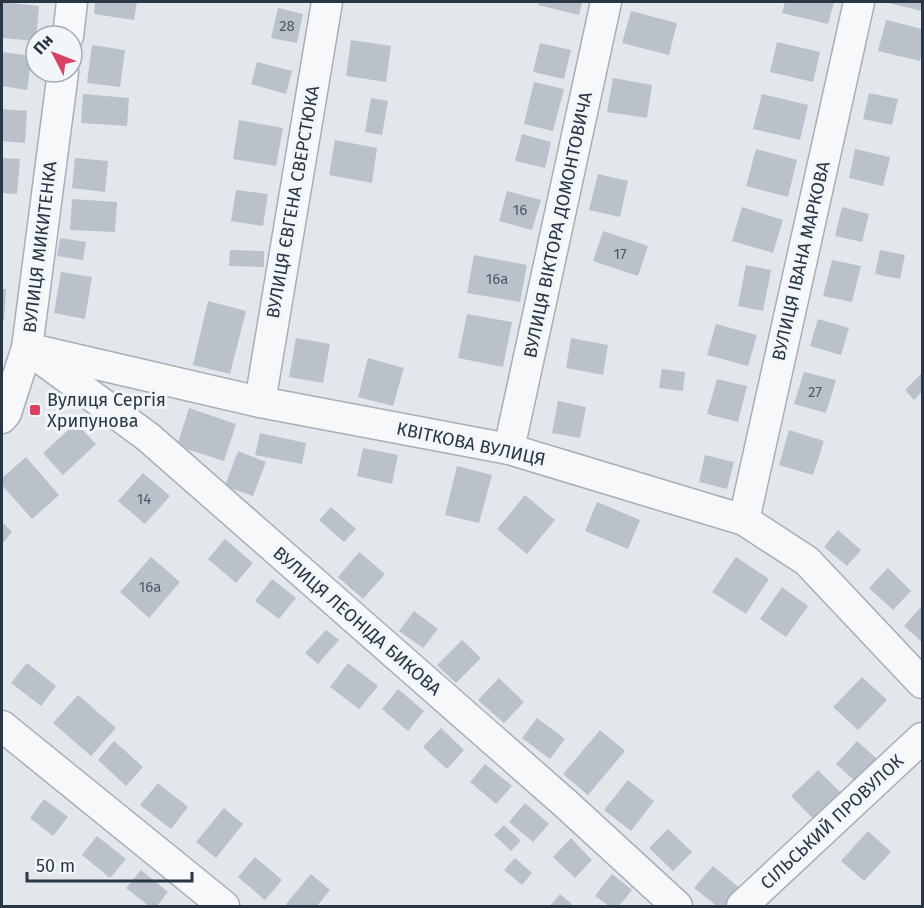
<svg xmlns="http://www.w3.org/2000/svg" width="924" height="908" viewBox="0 0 924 908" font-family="'Fira Sans',sans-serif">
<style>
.building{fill:#bac1cb}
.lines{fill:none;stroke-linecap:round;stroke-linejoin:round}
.minor-casing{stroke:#a7aeb7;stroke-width:33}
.minor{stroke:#f6f8fa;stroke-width:30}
.poi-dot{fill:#d94062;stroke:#f3f6f9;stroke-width:2}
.labels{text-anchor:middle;stroke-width:6;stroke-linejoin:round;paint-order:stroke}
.number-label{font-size:15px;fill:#4d5967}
.street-label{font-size:18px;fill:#293646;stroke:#f3f6f9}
.poi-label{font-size:18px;fill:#293646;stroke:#f3f6f9;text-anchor:start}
</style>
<rect width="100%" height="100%" fill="#e3e7ec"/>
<g class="building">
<polygon points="2,2 39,6 36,41 2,38"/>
<polygon points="95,2 137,2 134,20 94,14"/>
<polygon points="539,2 582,2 579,15 538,5"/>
<polygon points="785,2 834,2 828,24 782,13"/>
<polygon points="884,2 922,2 922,11"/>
<polygon points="278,8 303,14 297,43 271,38"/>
<polygon points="631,11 677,23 669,55 622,43"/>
<polygon points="886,20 922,29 922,51 920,61 878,51"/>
<polygon points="351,40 391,46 386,82 346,76"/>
<polygon points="777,42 820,52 813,82 770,72"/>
<polygon points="540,43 571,50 564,79 533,72"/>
<polygon points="92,45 125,50 120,87 87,83"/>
<polygon points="2,52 32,56 27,90 2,86"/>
<polygon points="257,62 292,71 286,94 251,84"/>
<polygon points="613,78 652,85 647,118 607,112"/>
<polygon points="534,82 564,89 553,131 524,124"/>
<polygon points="869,93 898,99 892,125 863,119"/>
<polygon points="83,94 129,98 127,126 81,123"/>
<polygon points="762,94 808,105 800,140 753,129"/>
<polygon points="371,98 388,101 382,135 365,132"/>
<polygon points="2,109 27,111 25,143 2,141"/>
<polygon points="239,120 283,128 276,166 233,159"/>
<polygon points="522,134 551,142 545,168 515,161"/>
<polygon points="335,140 377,148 372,183 329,175"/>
<polygon points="756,149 797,160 788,197 746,186"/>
<polygon points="855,149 890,157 883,186 849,178"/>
<polygon points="2,158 20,159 17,194 2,193"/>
<polygon points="75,158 108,161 105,192 72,188"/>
<polygon points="598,174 628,181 620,217 589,210"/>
<polygon points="236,190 268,194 263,226 231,221"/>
<polygon points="507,191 541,200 532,230 499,221"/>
<polygon points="72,199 117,202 115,232 70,230"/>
<polygon points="742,207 783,220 773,253 732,241"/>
<polygon points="842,207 869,214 862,242 835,236"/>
<polygon points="603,231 648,246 638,276 593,261"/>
<polygon points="60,238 86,242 83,260 57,256"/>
<polygon points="230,250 264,251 264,267 229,266"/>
<polygon points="880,250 905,255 900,279 875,274"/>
<polygon points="474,255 527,265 520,302 467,293"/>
<polygon points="832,260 861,266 852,302 823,296"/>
<polygon points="746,265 771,270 763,311 738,306"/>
<polygon points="61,272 92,277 85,319 54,313"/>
<polygon points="2,289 6,289 4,320 2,319"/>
<polygon points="208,301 246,311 230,374 193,365"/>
<polygon points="467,314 512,322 503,367 458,358"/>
<polygon points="818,319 849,328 841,355 810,346"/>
<polygon points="716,324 757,335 748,366 707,355"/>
<polygon points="296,338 330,344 323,383 289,377"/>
<polygon points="571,338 608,345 603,375 566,368"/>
<polygon points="368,358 404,368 393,406 358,397"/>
<polygon points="662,369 685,372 683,391 659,388"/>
<polygon points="804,372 836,380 826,413 794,404"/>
<polygon points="922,373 922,391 914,400 905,390"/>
<polygon points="717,379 747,386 738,422 707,414"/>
<polygon points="558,401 586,407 580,438 552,433"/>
<polygon points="189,408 236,424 224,461 177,446"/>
<polygon points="76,423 96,444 63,475 43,453"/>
<polygon points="789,430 824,441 813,475 779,465"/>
<polygon points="260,433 306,443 302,464 255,455"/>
<polygon points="363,448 398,455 392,484 357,476"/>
<polygon points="238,451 266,462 253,496 225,486"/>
<polygon points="705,455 734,462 727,489 699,482"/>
<polygon points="26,457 59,495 32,519 2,485 2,478"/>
<polygon points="457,466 492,475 479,523 445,515"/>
<polygon points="143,473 170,496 145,524 118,501"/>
<polygon points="525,495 555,520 527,554 497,529"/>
<polygon points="597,502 640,520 628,549 585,531"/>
<polygon points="331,507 356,529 344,542 319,520"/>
<polygon points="2,522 12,532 2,544"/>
<polygon points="838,530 861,550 847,566 824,547"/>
<polygon points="225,539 253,563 236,583 208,559"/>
<polygon points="359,552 385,574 363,599 338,577"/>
<polygon points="151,557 180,582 149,618 120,592"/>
<polygon points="736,557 769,579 746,614 712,592"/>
<polygon points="888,568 911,591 893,610 869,588"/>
<polygon points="272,579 296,598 279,619 255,601"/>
<polygon points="782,587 808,606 786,637 760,619"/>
<polygon points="922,606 922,642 904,626"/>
<polygon points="414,611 438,629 423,648 399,631"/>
<polygon points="326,630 339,640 318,664 305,653"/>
<polygon points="462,640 481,658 456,683 437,665"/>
<polygon points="27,663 56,686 41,706 11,683"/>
<polygon points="348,663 378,686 359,709 330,687"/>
<polygon points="862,677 887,700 858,730 833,707"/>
<polygon points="499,678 524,702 504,723 478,700"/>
<polygon points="398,689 424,711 408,731 382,709"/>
<polygon points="78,695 116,728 91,756 53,723"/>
<polygon points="537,718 565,739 550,759 522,738"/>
<polygon points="441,728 464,750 447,769 423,747"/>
<polygon points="600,730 625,751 588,795 563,774"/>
<polygon points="114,741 143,767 126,786 98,760"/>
<polygon points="857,741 885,766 864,789 836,764"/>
<polygon points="485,764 512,786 496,804 470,782"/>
<polygon points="818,770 846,798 819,825 791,796"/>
<polygon points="628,780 654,801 631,831 604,810"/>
<polygon points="158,783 188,807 171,829 140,805"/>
<polygon points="44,799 68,817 53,836 30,818"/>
<polygon points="525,803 549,824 533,842 509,822"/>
<polygon points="224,808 243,824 216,858 196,842"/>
<polygon points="504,825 521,841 511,851 494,835"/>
<polygon points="668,829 692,852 673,871 649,848"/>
<polygon points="868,831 891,852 864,881 841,861"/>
<polygon points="97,836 126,859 110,878 82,855"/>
<polygon points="571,838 592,860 575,878 553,857"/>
<polygon points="255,857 282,880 265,900 238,877"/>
<polygon points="515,858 532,873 522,885 504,870"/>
<polygon points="713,866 741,889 726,906 717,906 694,888"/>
<polygon points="141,870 168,892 157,906 149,906 126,888"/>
<polygon points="311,874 330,890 317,906 289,906 286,904"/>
<polygon points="612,874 632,890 619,906 609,906 595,896"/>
<polygon points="560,894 574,906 550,906"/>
</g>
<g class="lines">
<defs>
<g id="minor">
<polyline points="68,36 72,2"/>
<polyline points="27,348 260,402 509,449 744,520 807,561 922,683"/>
<polyline points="36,355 148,437 566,804 677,906"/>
<polyline points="260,402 327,2"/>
<polyline points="2,418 6,413 27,348 63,72"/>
<polyline points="509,449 606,2"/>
<polyline points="744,520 859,2"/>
<polyline points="2,726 224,906"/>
<polyline points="742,906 922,738"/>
</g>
</defs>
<use href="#minor" class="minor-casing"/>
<use href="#minor" class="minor"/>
</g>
<rect class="poi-dot" x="29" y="404" width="12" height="12" rx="3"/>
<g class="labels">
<g class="number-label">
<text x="287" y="31">28</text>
<text x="520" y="215">16</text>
<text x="620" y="259">17</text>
<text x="497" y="284">16а</text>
<text x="815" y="397">27</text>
<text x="144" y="504">14</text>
<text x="150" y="592">16а</text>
</g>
<g class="street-label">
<text transform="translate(293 202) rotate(-80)" y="6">ВУЛИЦЯ ЄВГЕНА СВЕРСТЮКА</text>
<text transform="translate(558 225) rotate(-78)" y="6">ВУЛИЦЯ ВІКТОРА ДОМОНТОВИЧА</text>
<text transform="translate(40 247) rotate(-83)" y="6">ВУЛИЦЯ МИКИТЕНКА</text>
<text transform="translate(801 261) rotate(-77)" y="6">ВУЛИЦЯ ІВАНА МАРКОВА</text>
<text transform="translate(471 444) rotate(12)" y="6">КВІТКОВА ВУЛИЦЯ</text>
<text transform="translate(357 621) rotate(41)" y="6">ВУЛИЦЯ ЛЕОНІДА БИКОВА</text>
<text transform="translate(832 822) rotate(-43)" y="6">СІЛЬСЬКИЙ ПРОВУЛОК</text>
</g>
<g class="poi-label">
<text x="47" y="406">Вулиця Сергія<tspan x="47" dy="21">Хрипунова</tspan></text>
</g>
</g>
<rect width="924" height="908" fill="none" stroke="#293646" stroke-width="6"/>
<g transform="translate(54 54) rotate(312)"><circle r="28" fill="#f3f6f9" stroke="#a2a9b1" stroke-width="1.5"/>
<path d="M0-4.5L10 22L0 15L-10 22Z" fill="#d94062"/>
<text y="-9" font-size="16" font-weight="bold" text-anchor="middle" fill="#293646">Пн</text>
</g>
<path d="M27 872v9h165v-9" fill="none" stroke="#293646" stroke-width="3"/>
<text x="36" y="872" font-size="18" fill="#293646" stroke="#f3f6f9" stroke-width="4.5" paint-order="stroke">50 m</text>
</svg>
